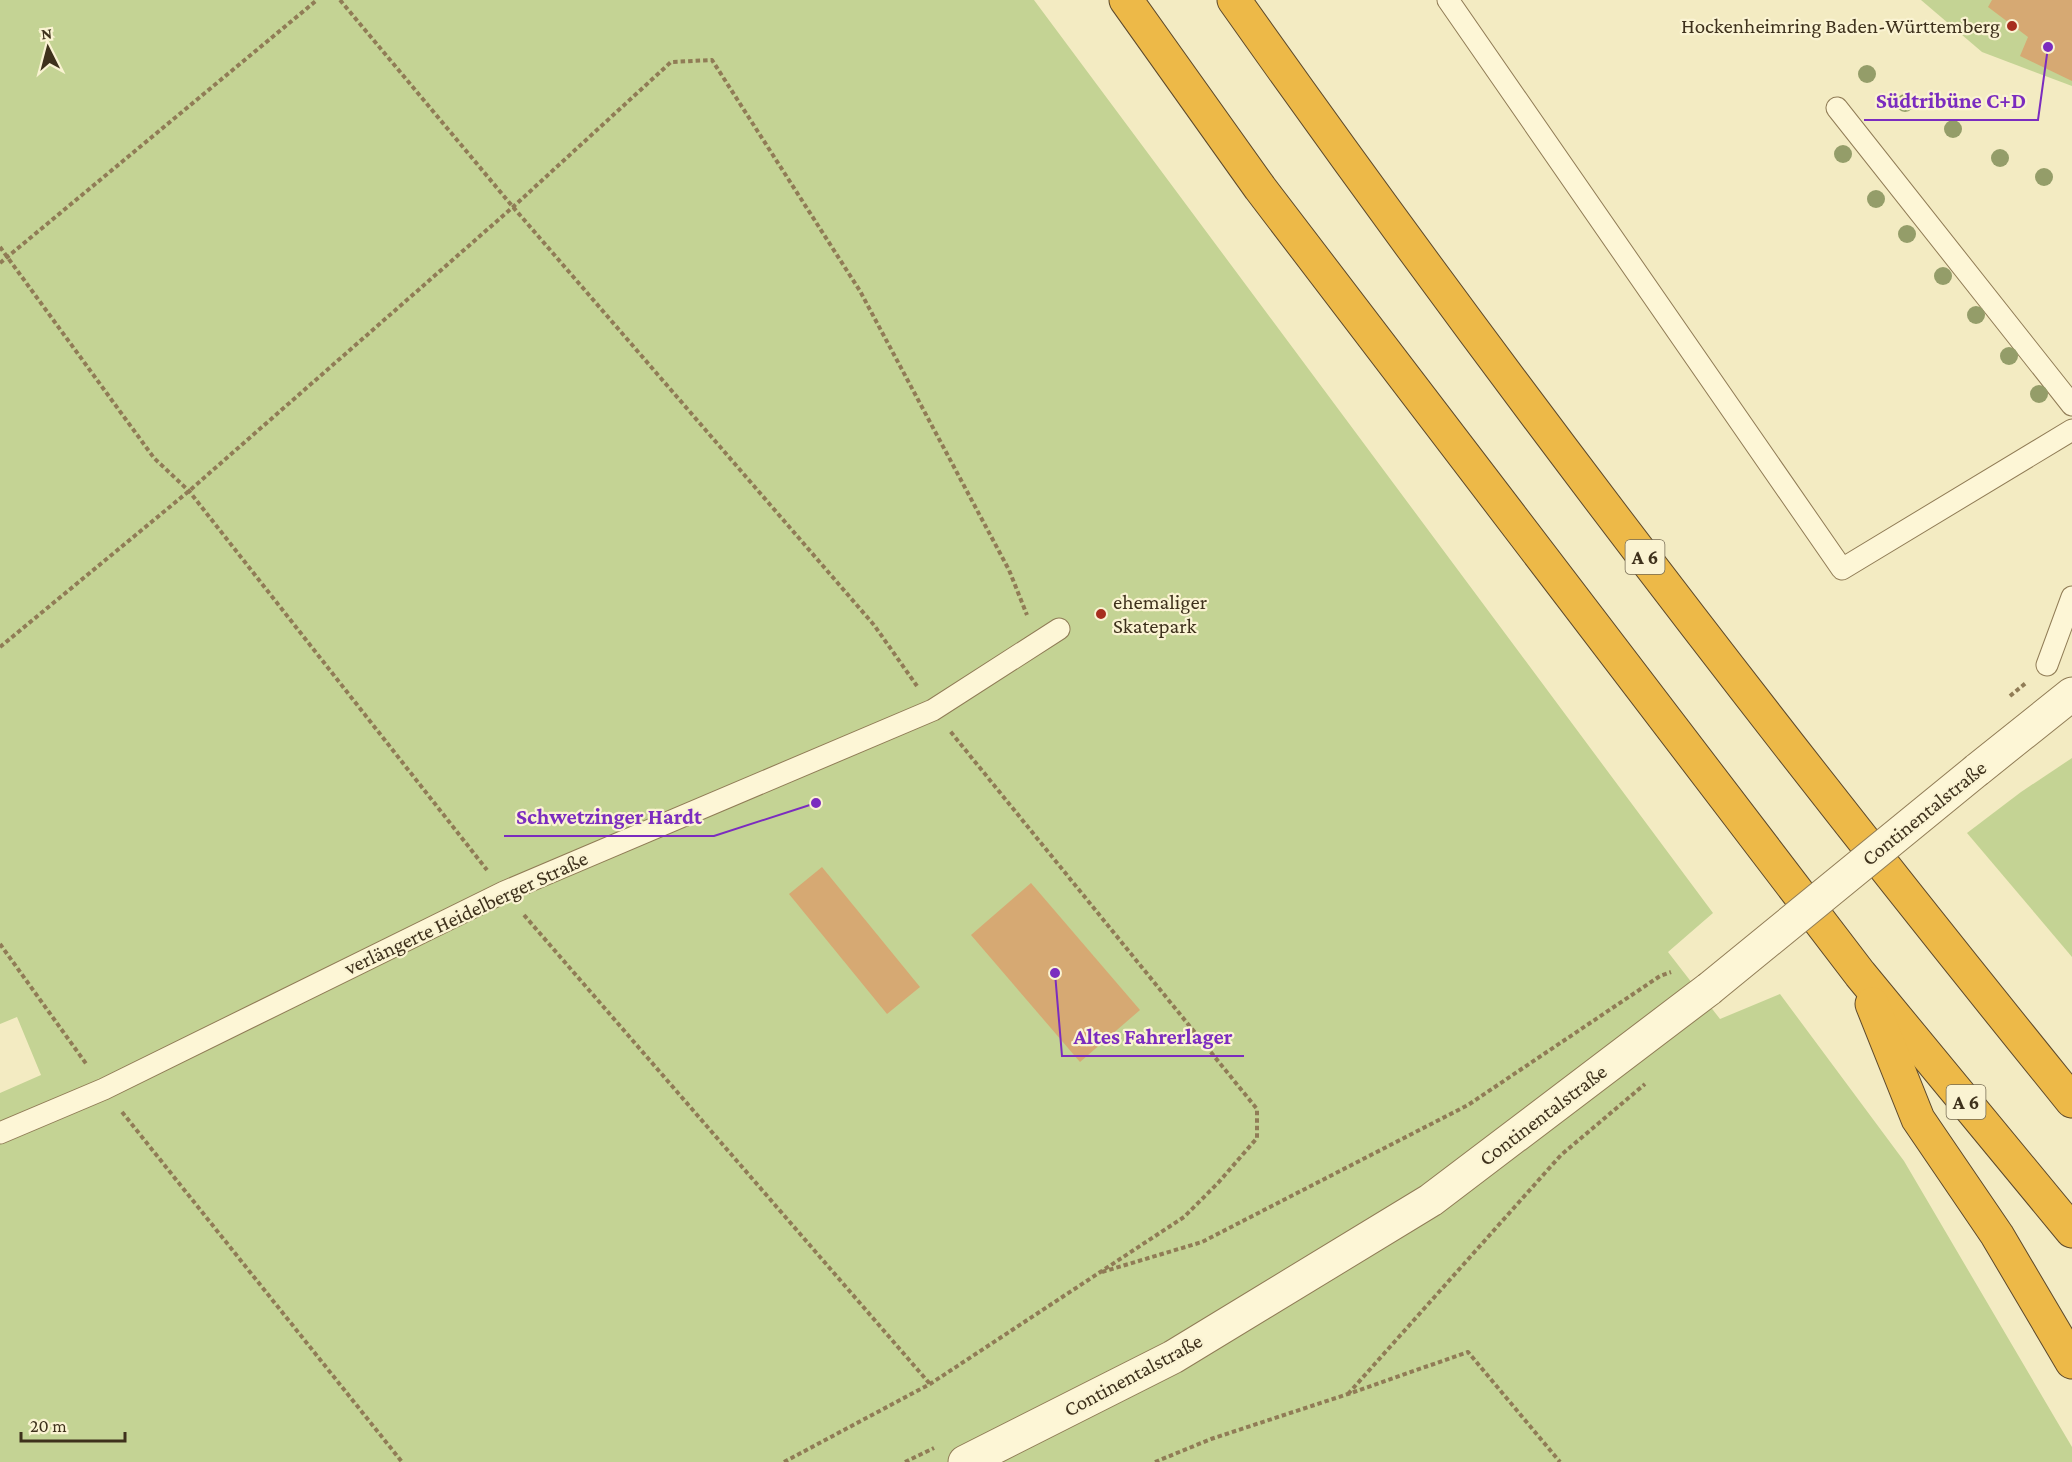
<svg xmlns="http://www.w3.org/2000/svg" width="2072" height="1462" viewBox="0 0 2072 1462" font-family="'Crimson Pro',serif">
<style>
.green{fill:#c4d394}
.building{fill:#d6a973}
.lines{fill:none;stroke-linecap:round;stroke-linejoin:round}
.service-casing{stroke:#907c56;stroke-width:23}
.minor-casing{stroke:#907c56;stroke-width:35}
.motorway-casing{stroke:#5d492b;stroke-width:35}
.path{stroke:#907c56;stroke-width:4;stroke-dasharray:4.5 3;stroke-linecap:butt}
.service{stroke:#fdf6d6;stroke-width:21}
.minor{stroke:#fdf6d6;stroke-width:33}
.motorway{stroke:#edb948;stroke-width:33}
.minor-bridge-casing{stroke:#907c56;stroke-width:35;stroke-linecap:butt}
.minor-bridge{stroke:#fdf6d6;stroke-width:33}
.tree{fill:#949d69}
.poi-dot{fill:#a72e1e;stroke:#faf3d2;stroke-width:2}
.labels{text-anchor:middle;stroke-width:4.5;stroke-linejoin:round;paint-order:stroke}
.shield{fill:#faf3d2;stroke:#766b53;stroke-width:1.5}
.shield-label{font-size:20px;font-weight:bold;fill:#3e311c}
.poi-label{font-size:21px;fill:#3e311c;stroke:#faf3d2;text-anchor:end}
.street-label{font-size:21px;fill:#3e311c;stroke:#faf3d2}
.leader{fill:none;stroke:#7b2cbf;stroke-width:2}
.callout-dot{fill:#7b2cbf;stroke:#faf3d2;stroke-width:2}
.callout-label{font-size:22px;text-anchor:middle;font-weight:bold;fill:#7b2cbf;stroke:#faf3d2;stroke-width:4.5;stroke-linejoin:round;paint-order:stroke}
</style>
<rect width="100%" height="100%" fill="#f3ebc2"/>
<g class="green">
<polygon points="0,0 1034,0 1713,913 1668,952 1720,1019 1780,994 1904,1161 2072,1447 2072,1462 0,1462 0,1093 41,1075 17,1017 0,1024"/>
<polygon points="1921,0 2072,0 2072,86 1982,52"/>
<polygon points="2072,758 2072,957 1967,833 2021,792"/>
</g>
<g class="building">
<polygon points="1992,0 2072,0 2072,81 2020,56 2028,37 1988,7"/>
<polygon points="822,867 920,987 887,1014 789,894"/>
<polygon points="1031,883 1140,1010 1080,1062 971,935"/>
</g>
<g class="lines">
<defs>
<g id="service">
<polyline points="1448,0 1842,569 2072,430"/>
<polyline points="1837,108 2072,405"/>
<polyline points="2047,665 2072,597"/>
<polyline points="0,1133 104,1089 504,892 933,710 1059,629"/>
</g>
<g id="minor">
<polyline points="1977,770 2072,694"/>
<polyline points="965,1462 1173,1357 1431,1200 1709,989"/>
</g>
<g id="motorway">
<polyline points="1126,0 1260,188 1860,974 2072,1231"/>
<path d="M1234,0C1500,376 1782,743 2072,1101"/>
<polyline points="1872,1004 1918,1119 1997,1235 2072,1362"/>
</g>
</defs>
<use href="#service" class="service-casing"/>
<use href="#minor" class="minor-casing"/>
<use href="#motorway" class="motorway-casing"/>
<g class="path">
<polyline points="340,0 513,207 874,625 917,686"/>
<polyline points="0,247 154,458 189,491 487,870"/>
<polyline points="0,263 317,0"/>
<polyline points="0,647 189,491 513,207 671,62 712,60 860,291 1009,570 1027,615"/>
<polyline points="2010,696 2027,682"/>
<polyline points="524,915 930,1384"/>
<polyline points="0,944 87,1065"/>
<polyline points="122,1112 402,1462"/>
<polyline points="1102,1272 1202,1242 1468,1105 1660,976 1671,972"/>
<polyline points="1348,1394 1561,1155 1645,1084"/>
<polyline points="784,1462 930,1384 1184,1217 1218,1183 1257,1138 1257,1109 950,731"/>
<polyline points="905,1462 934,1448"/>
<polyline points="1155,1462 1211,1439 1348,1394 1468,1352 1560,1462"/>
</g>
<use href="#service" class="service"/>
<use href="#minor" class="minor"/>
<use href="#motorway" class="motorway"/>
<defs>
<polyline id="minor-bridge" points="1709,989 1977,770"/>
</defs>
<use href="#minor-bridge" class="minor-bridge-casing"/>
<use href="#minor-bridge" class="minor-bridge"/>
</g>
<g class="tree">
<circle cx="1867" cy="74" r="9"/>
<circle cx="1905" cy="103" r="9"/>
<circle cx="1953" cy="129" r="9"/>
<circle cx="1843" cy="154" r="9"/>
<circle cx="2000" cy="158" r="9"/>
<circle cx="2044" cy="177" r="9"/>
<circle cx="1876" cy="199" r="9"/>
<circle cx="1907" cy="234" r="9"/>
<circle cx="1943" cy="276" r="9"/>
<circle cx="1976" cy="315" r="9"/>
<circle cx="2009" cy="356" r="9"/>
<circle cx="2039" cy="394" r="9"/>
</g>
<g class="poi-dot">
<circle cx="2012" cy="26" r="6"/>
<circle cx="1101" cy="614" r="6"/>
</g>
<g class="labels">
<g class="shield">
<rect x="1625.5" y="540" width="39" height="34" rx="4.5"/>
<rect x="1946.5" y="1085" width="39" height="34" rx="4.5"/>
</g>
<g class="shield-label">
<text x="1645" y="564">A 6</text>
<text x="1966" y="1109">A 6</text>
</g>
<g class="poi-label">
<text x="2000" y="33">Hockenheimring Baden-Württemberg</text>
<text x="1113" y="609" text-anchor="start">ehemaliger<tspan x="1113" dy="24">Skatepark</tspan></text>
</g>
<g class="street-label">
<text transform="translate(1924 813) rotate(-39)" y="7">Continentalstraße</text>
<text transform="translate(466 913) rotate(-25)" y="7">verlängerte Heidelberger Straße</text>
<text transform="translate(1543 1115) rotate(-37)" y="7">Continentalstraße</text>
<text transform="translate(1133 1375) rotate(-28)" y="7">Continentalstraße</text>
</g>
</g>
<path class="leader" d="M2048 47L2038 120H1864M816 803L714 836H504M1055 973L1062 1056H1244"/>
<g class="callout-dot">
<circle cx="2048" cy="47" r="6"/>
<circle cx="816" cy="803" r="6"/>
<circle cx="1055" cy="973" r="6"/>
</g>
<g class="callout-label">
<text x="1951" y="108">Südtribüne C+D</text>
<text x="609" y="824">Schwetzinger Hardt</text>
<text x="1153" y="1044">Altes Fahrerlager</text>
</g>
<g transform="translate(48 48) rotate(354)" stroke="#faf3d2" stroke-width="4.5" paint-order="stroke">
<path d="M0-4.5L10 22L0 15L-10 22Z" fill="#3e311c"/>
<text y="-9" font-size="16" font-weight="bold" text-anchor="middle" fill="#3e311c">N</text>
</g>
<path d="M21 1432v9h104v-9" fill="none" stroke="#3e311c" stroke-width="3"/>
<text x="30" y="1432" font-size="18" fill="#3e311c" stroke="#faf3d2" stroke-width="4.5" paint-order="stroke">20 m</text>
</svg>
